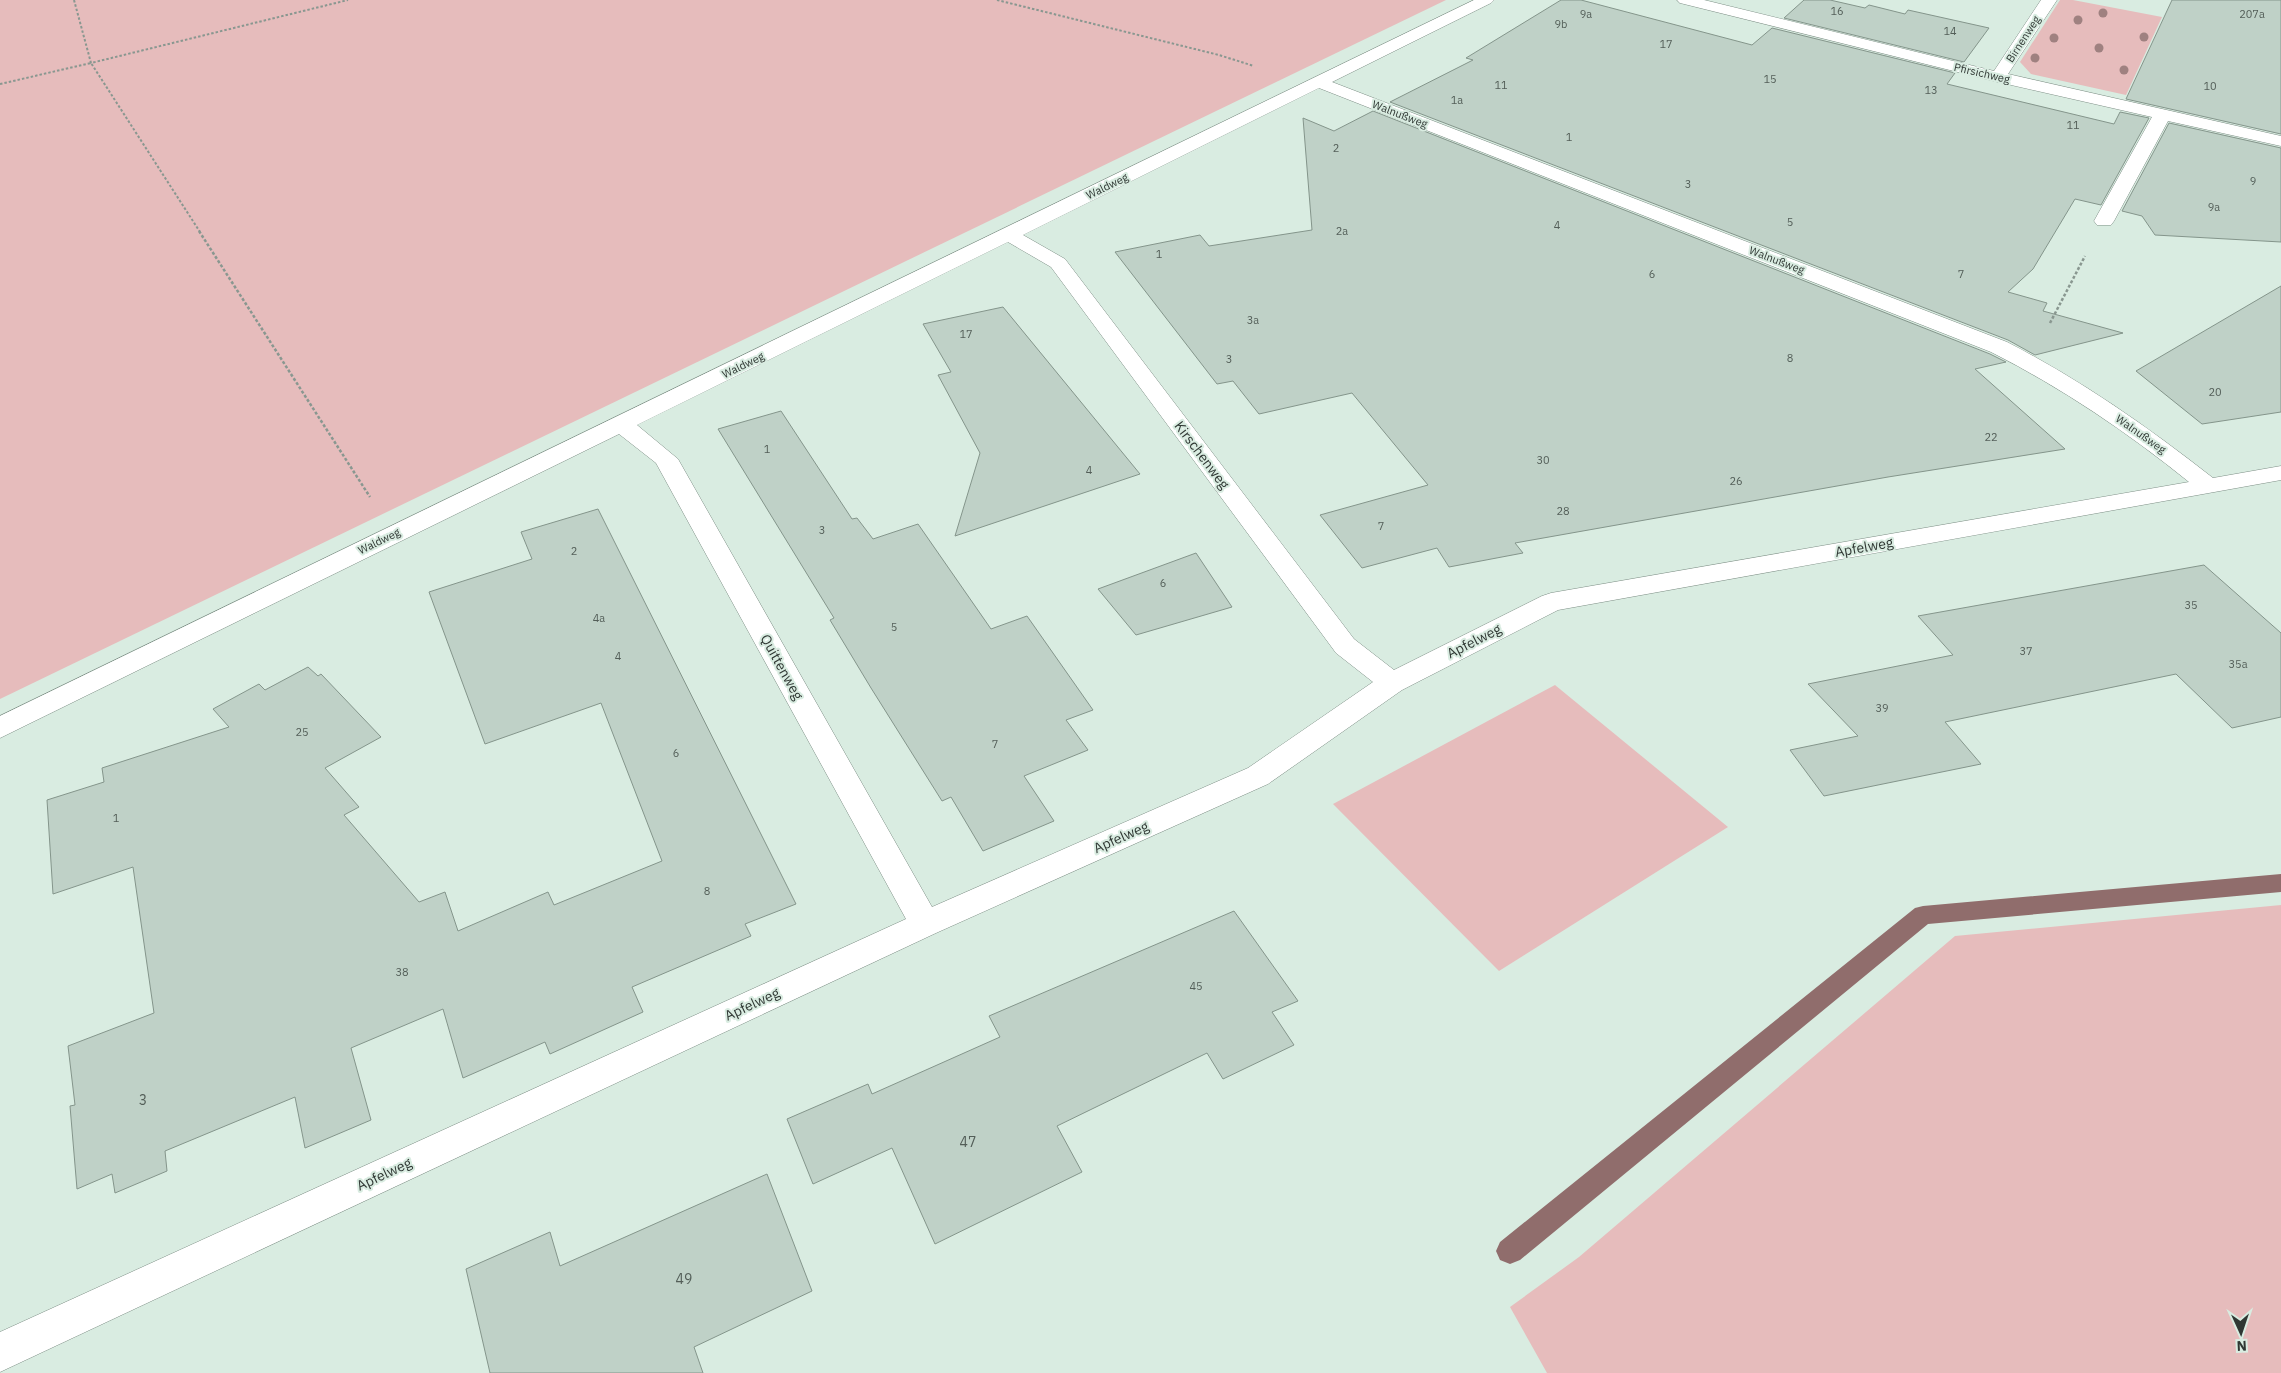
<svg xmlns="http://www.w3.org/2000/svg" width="2281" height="1373" viewBox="0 0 2281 1373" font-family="'IBM Plex Sans',sans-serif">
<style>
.green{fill:#e6bcbc}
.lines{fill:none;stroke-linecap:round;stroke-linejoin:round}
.stream{fill:#906d6c;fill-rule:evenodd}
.building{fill:#bfd1c7;stroke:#84958b}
.minor-casing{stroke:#7e8f86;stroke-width:1}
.path-far1{stroke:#899790;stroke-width:2;stroke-dasharray:2.5 2;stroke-linecap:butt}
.path{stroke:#899790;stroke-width:2.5;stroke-dasharray:3 2;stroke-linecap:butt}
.minor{fill:#fff;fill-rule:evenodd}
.tree{fill:#9f8180}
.labels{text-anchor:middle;stroke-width:4;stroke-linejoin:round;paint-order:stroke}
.number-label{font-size:11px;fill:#535e58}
.far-street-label{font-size:11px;fill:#2f3733;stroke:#d9ece1}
.street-label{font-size:14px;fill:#2f3733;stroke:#d9ece1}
.near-number-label{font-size:14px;fill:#535e58}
</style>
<rect width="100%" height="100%" fill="#d9ece1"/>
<g class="green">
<polygon points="0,0 1446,0 0,699"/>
<polygon points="2060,0 2073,0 2162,17 2126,95 2031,74 2020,62"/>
<polygon points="1555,685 1728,827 1499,971 1333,804"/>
<polygon points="2281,905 2281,1373 1547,1373 1510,1307 1579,1257 1955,936"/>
</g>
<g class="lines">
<polygon class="stream" points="2281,874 2281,892 1928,924 1520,1260 1510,1264 1500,1260 1496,1251 1500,1242 1915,908 1923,906"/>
</g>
<g class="building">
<polygon points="1561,0 1581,0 1752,45 1772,28 1955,73 1947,84 2114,124 2120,112 2149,118 2101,205 2075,199 2033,269 2008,292 2047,303 2043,311 2123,333 2035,355 2008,340 1390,102 1473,60 1466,58"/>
<polygon points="1804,0 1830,0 1865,8 1869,5 1905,14 1908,10 1989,28 1964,62 1784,18"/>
<polygon points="2172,0 2281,0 2281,134 2126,99"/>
<polygon points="1373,111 1990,354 2006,362 1975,369 2065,449 1888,477 1515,543 1523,553 1449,567 1437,548 1362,568 1320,515 1428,485 1352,393 1259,414 1233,381 1217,384 1115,252 1200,235 1209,246 1312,230 1303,118 1334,131"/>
<polygon points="2169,123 2281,148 2281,242 2155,235 2142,216 2122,211"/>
<polygon points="2281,286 2281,412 2202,424 2136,371"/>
<polygon points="1003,307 1140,474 955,536 980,453 938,375 951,372 923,324"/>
<polygon points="781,411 852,519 857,518 873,539 918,524 991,629 1027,616 1093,710 1066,720 1088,750 1024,776 1054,821 983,851 951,797 942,801 871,688 830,620 834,618 718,429"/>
<polygon points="598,509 796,904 745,924 751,936 632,987 643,1012 550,1054 545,1042 463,1078 443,1009 351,1048 371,1120 305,1148 295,1097 165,1151 167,1171 115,1193 112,1174 77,1189 70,1106 75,1105 68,1046 154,1013 133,867 53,894 47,800 104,782 102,768 229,727 213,709 259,684 265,690 308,667 318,676 321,674 381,737 325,768 359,807 344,815 419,902 445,892 458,931 548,892 554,905 662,861 601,703 485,744 429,592 532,559 521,532"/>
<polygon points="1196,553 1232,607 1136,635 1098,589"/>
<polygon points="2204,565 2281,633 2281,717 2232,728 2176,674 1945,722 1981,764 1824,796 1790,750 1858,736 1808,684 1953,655 1918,616"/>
<polygon points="1234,911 1298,1001 1272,1012 1294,1045 1223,1079 1207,1053 1057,1126 1082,1172 935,1244 892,1148 813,1184 787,1119 868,1084 872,1094 1000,1037 989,1016"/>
<polygon points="767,1174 812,1291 694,1347 703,1373 490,1373 466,1269 550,1232 560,1266"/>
</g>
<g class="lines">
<defs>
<g id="minor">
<path d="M1474,0H1494L1491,3L1332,82L2007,342C2081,380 2148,427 2213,478L2281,466V480L1558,610L1402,690L1268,784L936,933L0,1372V1332L906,919L656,463L619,434L0,738V716ZM1319,88L1991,352C2062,388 2127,432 2189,482L1551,593L1542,596L1394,670L1354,639L1065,259L1023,235ZM1008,242L1051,267L1336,653L1373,682L1248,768L932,907L678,459L637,425Z"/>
<polygon points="1677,0 1704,0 1994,71 2041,0 2057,0 2008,74 2281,136 2281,146 2168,121 2114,221 2111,225 2097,225 2094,221 2152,117 1998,82 1680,3"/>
</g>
</defs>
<use href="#minor" class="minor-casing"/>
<g class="path-far1">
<polyline points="74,0 91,63 348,0"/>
<polyline points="997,0 1219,55 1254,66"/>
<polyline points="0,84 91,63 200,232"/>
</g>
<g class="path">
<polyline points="199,231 370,497"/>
<polyline points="2050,323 2085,256"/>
</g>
<use href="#minor" class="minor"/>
</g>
<g class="tree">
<circle cx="2103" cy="13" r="4.5"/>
<circle cx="2078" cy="20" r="4.5"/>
<circle cx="2144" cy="37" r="4.5"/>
<circle cx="2054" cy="38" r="4.5"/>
<circle cx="2099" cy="48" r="4.5"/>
<circle cx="2035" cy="58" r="4.5"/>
<circle cx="2124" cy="70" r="4.5"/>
</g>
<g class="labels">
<g class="number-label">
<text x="1837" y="15">16</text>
<text x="1586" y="18">9a</text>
<text x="2252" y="18">207a</text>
<text x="1561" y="28">9b</text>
<text x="1950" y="35">14</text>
<text x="1666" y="48">17</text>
<text x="1770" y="83">15</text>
<text x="1501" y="89">11</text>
<text x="2210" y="90">10</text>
<text x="1931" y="94">13</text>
<text x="1457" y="104">1a</text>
<text x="2073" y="129">11</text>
<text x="1569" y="141">1</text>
<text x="1336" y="152">2</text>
<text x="2253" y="185">9</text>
<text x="1688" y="188">3</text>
<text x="2214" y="211">9a</text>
<text x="1790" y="226">5</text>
<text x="1557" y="229">4</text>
<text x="1342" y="235">2a</text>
<text x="1159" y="258">1</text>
<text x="1652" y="278">6</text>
<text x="1961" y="278">7</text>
<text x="1253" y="324">3a</text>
<text x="966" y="338">17</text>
<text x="1790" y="362">8</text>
<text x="1229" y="363">3</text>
<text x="2215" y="396">20</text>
<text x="1991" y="441">22</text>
<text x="767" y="453">1</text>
<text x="1543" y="464">30</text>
<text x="1089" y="474">4</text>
<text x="1736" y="485">26</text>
<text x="1563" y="515">28</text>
<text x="1381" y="530">7</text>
<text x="822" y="534">3</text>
<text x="574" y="555">2</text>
<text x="1163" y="587">6</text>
<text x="2191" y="609">35</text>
<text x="599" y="622">4a</text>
<text x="894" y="631">5</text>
<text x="2026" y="655">37</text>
<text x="618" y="660">4</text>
<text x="2238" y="668">35a</text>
<text x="1882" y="712">39</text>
<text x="302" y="736">25</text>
<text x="995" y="748">7</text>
<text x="676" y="757">6</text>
<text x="116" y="822">1</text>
<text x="707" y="895">8</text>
<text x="402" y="976">38</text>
<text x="1196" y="990">45</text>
</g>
<g class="far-street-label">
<text transform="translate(2023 39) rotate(-57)" y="4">Birnenweg</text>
<text transform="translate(1982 73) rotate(13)" y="4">Pfirsichweg</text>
<text transform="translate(1400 114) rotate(21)" y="4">Walnußweg</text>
<text transform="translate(1107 186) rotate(-26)" y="4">Waldweg</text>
<text transform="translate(1777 260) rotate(21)" y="4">Walnußweg</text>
<text transform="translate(743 365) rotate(-26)" y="4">Waldweg</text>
<text transform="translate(2141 434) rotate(35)" y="4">Walnußweg</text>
<text transform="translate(379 541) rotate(-26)" y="4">Waldweg</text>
</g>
<g class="street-label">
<text transform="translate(1202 455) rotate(53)" y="5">Kirschenweg</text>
<text transform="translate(1864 547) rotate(-10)" y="5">Apfelweg</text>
<text transform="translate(1474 641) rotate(-27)" y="5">Apfelweg</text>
<text transform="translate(782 667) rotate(61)" y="5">Quittenweg</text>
<text transform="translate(1121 837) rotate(-24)" y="5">Apfelweg</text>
<text transform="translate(752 1004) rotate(-25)" y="5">Apfelweg</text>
<text transform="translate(384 1174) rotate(-25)" y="5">Apfelweg</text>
</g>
<g class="near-number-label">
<text x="143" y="1105">3</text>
<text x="968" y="1147">47</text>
<text x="684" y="1284">49</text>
</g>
</g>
<g transform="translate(2241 1333) rotate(177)" stroke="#d9ece1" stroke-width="4" paint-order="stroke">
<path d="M0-4L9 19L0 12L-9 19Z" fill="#2f3733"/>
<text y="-8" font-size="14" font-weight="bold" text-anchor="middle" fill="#2f3733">N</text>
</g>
</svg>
